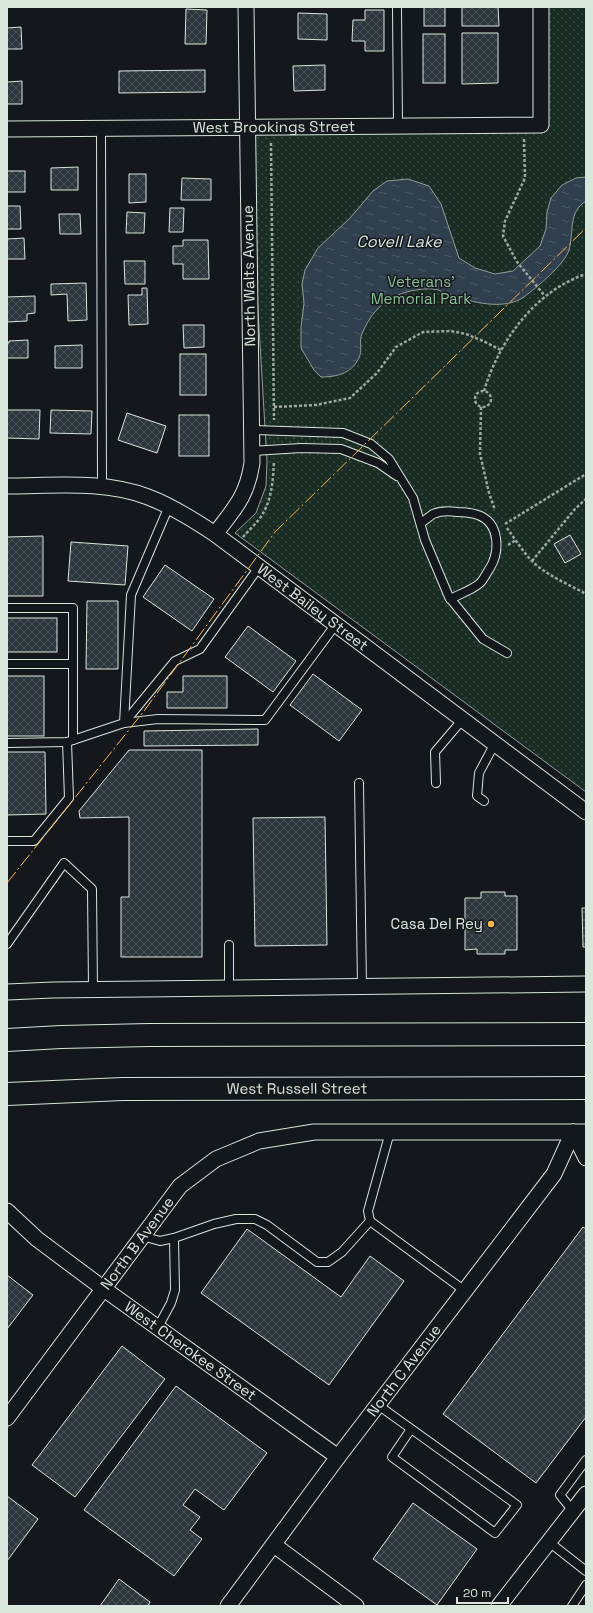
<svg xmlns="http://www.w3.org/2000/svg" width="593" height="1613" viewBox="0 0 593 1613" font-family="'Space Grotesk',sans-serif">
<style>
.grass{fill:url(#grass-dots);stroke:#939e99}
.water{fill:url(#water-ripples);stroke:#939e99}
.building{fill:url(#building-cross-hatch);stroke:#d8e6dc}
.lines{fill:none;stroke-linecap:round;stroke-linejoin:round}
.lane-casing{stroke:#d8e6dc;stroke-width:10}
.street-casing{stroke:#d8e6dc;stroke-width:17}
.highway-casing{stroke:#d8e6dc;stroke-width:24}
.path{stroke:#9da8a2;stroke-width:2.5;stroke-dasharray:3 2;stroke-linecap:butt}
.lane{stroke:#14181c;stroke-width:8}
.street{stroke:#14181c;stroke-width:15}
.highway{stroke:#14181c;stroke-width:22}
.power{stroke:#ffb74d;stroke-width:1;stroke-dasharray:14 3 2 3;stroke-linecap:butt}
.poi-dot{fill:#ffb74d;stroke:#14181c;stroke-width:1.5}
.labels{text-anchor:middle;stroke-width:3;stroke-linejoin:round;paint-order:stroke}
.street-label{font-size:15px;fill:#d8e6dc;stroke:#14181c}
.park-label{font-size:15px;fill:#8ac095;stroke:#14181c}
.poi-label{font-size:15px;fill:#d8e6dc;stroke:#14181c;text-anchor:end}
.water-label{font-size:16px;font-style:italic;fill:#d8e6dc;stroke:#14181c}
</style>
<defs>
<pattern id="grass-dots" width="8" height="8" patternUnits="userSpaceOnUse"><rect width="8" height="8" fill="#1a2d24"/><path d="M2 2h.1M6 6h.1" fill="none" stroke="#3b4b43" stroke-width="1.8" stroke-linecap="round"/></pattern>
<pattern id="water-ripples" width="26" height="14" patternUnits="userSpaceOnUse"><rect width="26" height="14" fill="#2f3f4d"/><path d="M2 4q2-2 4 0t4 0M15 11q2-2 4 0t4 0" fill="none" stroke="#4c5b66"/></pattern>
<pattern id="building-cross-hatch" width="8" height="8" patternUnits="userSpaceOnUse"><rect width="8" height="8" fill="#2c363c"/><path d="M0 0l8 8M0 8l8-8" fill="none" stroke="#4a5358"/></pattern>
</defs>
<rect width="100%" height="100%" fill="#14181c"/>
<polygon class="grass" points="541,7 586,7 586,792 235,533 256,513 266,486 267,461 247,127 541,125"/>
<path class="water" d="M586,177V201C568,212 574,232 569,250C565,264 536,288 524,297C503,311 472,302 450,295C445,294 439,289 433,289C423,288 407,291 398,295C380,303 369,316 362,334C359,340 362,348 360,355C354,373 337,377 321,377L314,370L301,348V327L304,303L302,284L305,270L318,248L350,218L373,191L387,181L408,179L429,186L441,204L459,258L475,268L495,274L513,271L540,246L546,229L547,212L551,198L562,185L576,178Z"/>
<g class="building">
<rect x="424" y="7" width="21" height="19"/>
<polygon points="462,7 498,7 499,26 462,26"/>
<polygon points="186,9 207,10 206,44 185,44"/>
<polygon points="365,10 384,10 384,51 365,51 365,41 352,41 353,20 365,20"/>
<polygon points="298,13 327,14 327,40 298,39"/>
<polygon points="21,27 22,49 7,49 7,28"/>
<polygon points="462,33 498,33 498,83 462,84"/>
<rect x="423" y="34" width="22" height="49"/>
<polygon points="325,65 325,90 294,91 293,66"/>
<polygon points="205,70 205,92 119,93 119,71"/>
<polygon points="22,81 22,104 7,104 7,82"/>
<polygon points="78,167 78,190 51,190 51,168"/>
<rect x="7" y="171" width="18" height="21"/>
<polygon points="129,174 146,174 146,202 129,203"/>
<polygon points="182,178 211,179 211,200 181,200"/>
<polygon points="7,206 20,206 21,229 7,229"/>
<polygon points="170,208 184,208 183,232 169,232"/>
<polygon points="127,212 145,213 144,233 126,233"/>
<polygon points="59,214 80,214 81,234 60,234"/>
<polygon points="24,238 25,259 7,259 7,239"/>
<polygon points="183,240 208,240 209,279 183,279 183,264 173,264 173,246 183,246"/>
<polygon points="124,261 145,261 145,284 125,284"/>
<polygon points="86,283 87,320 68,321 67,294 51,295 51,284"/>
<polygon points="142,288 147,288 148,324 129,325 128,295 142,295"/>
<polygon points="35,296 35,313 27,314 27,321 7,322 7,297"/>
<polygon points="183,325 204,325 204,347 184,348"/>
<polygon points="28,340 28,358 7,358 7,343 9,343 9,341"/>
<polygon points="82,345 82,368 55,368 55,346"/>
<rect x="180" y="354" width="26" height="41"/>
<polygon points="7,410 40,410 39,439 7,438"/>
<polygon points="51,410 92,411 91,434 50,433"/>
<polygon points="127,413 166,426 157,453 118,440"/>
<rect x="179" y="415" width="30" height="41"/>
<polygon points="570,535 581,554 565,563 554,544"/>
<polygon points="43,536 43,596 7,596 7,537"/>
<polygon points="71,542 128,546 125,585 68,581"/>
<polygon points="165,565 214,599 192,631 143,597"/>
<polygon points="87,601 118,601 118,669 86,669"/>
<rect x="7" y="618" width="50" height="34"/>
<polygon points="248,626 296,661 273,692 225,657"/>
<polygon points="313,674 362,710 339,741 290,705"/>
<rect x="7" y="676" width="37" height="60"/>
<polygon points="183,676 227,676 227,708 167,708 167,692 183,692"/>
<polygon points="258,729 258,745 144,746 144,731"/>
<polygon points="129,750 202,750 202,957 121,957 121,897 129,897 129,817 80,818 79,811"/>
<polygon points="7,752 45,752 46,814 7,815"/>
<polygon points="325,817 327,945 255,946 253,818"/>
<polygon points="481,892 505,892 505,896 517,896 517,950 505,950 505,954 477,954 477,949 465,950 465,898 481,898"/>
<polygon points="582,908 586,908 586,947 583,947"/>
<polygon points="583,1227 586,1229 586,1417 536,1483 443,1414"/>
<polygon points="247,1229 341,1297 370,1256 404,1281 329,1385 201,1293"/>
<polygon points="7,1275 33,1295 7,1329"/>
<polygon points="122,1346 165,1379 75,1497 32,1465"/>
<polygon points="176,1386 267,1453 224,1510 195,1489 183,1505 200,1517 190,1530 202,1539 174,1576 84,1510"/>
<polygon points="7,1496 38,1519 7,1561"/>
<polygon points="413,1503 477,1549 437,1605 373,1559"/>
<polygon points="119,1579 150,1602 148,1606 100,1606"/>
</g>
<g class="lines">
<defs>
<g id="lane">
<polyline points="397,7 398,126"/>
<polyline points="101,128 102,487"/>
<polyline points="252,430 343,433 371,444 389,459 413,498 425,540 449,597 483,639 507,653"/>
<polyline points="252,451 301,448 341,449 378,463 397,476"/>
<path d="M421,523C425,520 429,517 433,514C440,511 450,511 457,512C464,512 472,513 478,515C500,523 500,551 490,568C487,572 484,579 480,583C474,589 458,595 450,599"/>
<polyline points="7,608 73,608 73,740"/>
<polyline points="7,664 73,664"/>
<polyline points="124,723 158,719 265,720 336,624"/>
<polyline points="124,723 175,661 200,649 259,567"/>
<polyline points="7,743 67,742 124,723 131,595 169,506"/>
<polyline points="359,783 362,987"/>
<polyline points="436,783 435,752 463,719"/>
<polyline points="484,801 477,796 479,773 495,743"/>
<polyline points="7,841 34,841 69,798 67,742"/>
<polyline points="7,944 64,863 92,889 93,990"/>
<polyline points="229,945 229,988"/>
<polyline points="390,1132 368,1211 370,1221 465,1291"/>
<polyline points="142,1236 160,1241 174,1238 214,1224 236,1219 255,1219 267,1225 317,1262 328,1262 342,1252 370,1221"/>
<polyline points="158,1327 171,1303 175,1290 174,1238"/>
<polyline points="378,1405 517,1505 495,1533 392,1457 411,1429"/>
<polyline points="573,1511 560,1495 586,1460"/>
<polyline points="549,1542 586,1571"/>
<polyline points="572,1606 586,1585"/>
</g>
<g id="street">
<path id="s1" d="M7,129L541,125V7"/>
<path id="s2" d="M7,486C53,486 104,480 148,497C172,506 194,520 215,534L586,812"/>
<path d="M215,534C235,508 247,496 252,463L246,7"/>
<polyline points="7,992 53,990 586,984"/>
<polyline points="573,1132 586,1158"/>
<path id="s3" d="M7,1211L37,1239L104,1289L338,1457"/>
<path id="s4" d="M7,1418L180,1186L216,1159L259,1141L314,1132H586"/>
<polyline points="274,1545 356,1606"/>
<path id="s5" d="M228,1606L338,1457L554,1174L573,1132"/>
<polyline points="499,1606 586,1494"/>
</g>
<g id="highway">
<polyline points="7,1040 61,1037 149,1035 586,1034"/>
<path id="s6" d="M7,1094L123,1089L586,1088"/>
</g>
</defs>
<use href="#lane" class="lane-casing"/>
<use href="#street" class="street-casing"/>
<use href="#highway" class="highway-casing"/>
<g class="path">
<polyline points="524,139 525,178 505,221 503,236 517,262 545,296"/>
<polyline points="271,143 274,420"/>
<path d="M484,391C499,341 535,291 586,274"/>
<circle cx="483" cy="399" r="8"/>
<polyline points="274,407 316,405 350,398 377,373 396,347 423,332 451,331 466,334 483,341 501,350"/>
<polyline points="481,407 480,454 489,493 495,510"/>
<polyline points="505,524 586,474"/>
<path d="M507,528C515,539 523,552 533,562C548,576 568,584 586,594"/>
<path d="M243,537C249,530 257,523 262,515C272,499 273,480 274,461"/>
<polyline points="508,545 516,540"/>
<polyline points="532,561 575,509 586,499"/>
</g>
<use href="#lane" class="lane"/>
<use href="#street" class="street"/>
<use href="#highway" class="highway"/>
<polyline class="power" points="7,883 144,711 275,532 586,228"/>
</g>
<circle class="poi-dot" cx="491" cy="924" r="4"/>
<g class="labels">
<g class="street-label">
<text dy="5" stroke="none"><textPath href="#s1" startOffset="267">West Brookings Street</textPath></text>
<text transform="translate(249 276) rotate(-91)" y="5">North Walts Avenue</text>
<text dy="5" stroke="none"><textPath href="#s2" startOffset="341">West Bailey Street</textPath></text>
<text dy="5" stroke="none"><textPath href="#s6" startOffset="290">West Russell Street</textPath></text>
<text dy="5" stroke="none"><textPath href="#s4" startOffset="218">North B Avenue</textPath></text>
<text dy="5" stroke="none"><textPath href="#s3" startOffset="231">West Cherokee Street</textPath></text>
<text dy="5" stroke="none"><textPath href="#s5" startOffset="294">North C Avenue</textPath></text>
</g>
<g class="park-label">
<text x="421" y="287">Veterans'<tspan x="421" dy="17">Memorial Park</tspan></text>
</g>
<g class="poi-label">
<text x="483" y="929">Casa Del Rey</text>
</g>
<g class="water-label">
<text x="399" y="247">Covell Lake</text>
</g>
</g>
<rect width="593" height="1613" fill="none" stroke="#d8e6dc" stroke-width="16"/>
<path d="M457 1597v6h51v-6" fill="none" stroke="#d8e6dc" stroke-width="2"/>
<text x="463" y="1597" font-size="12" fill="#d8e6dc" stroke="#14181c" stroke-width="3" paint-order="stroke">20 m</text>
</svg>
